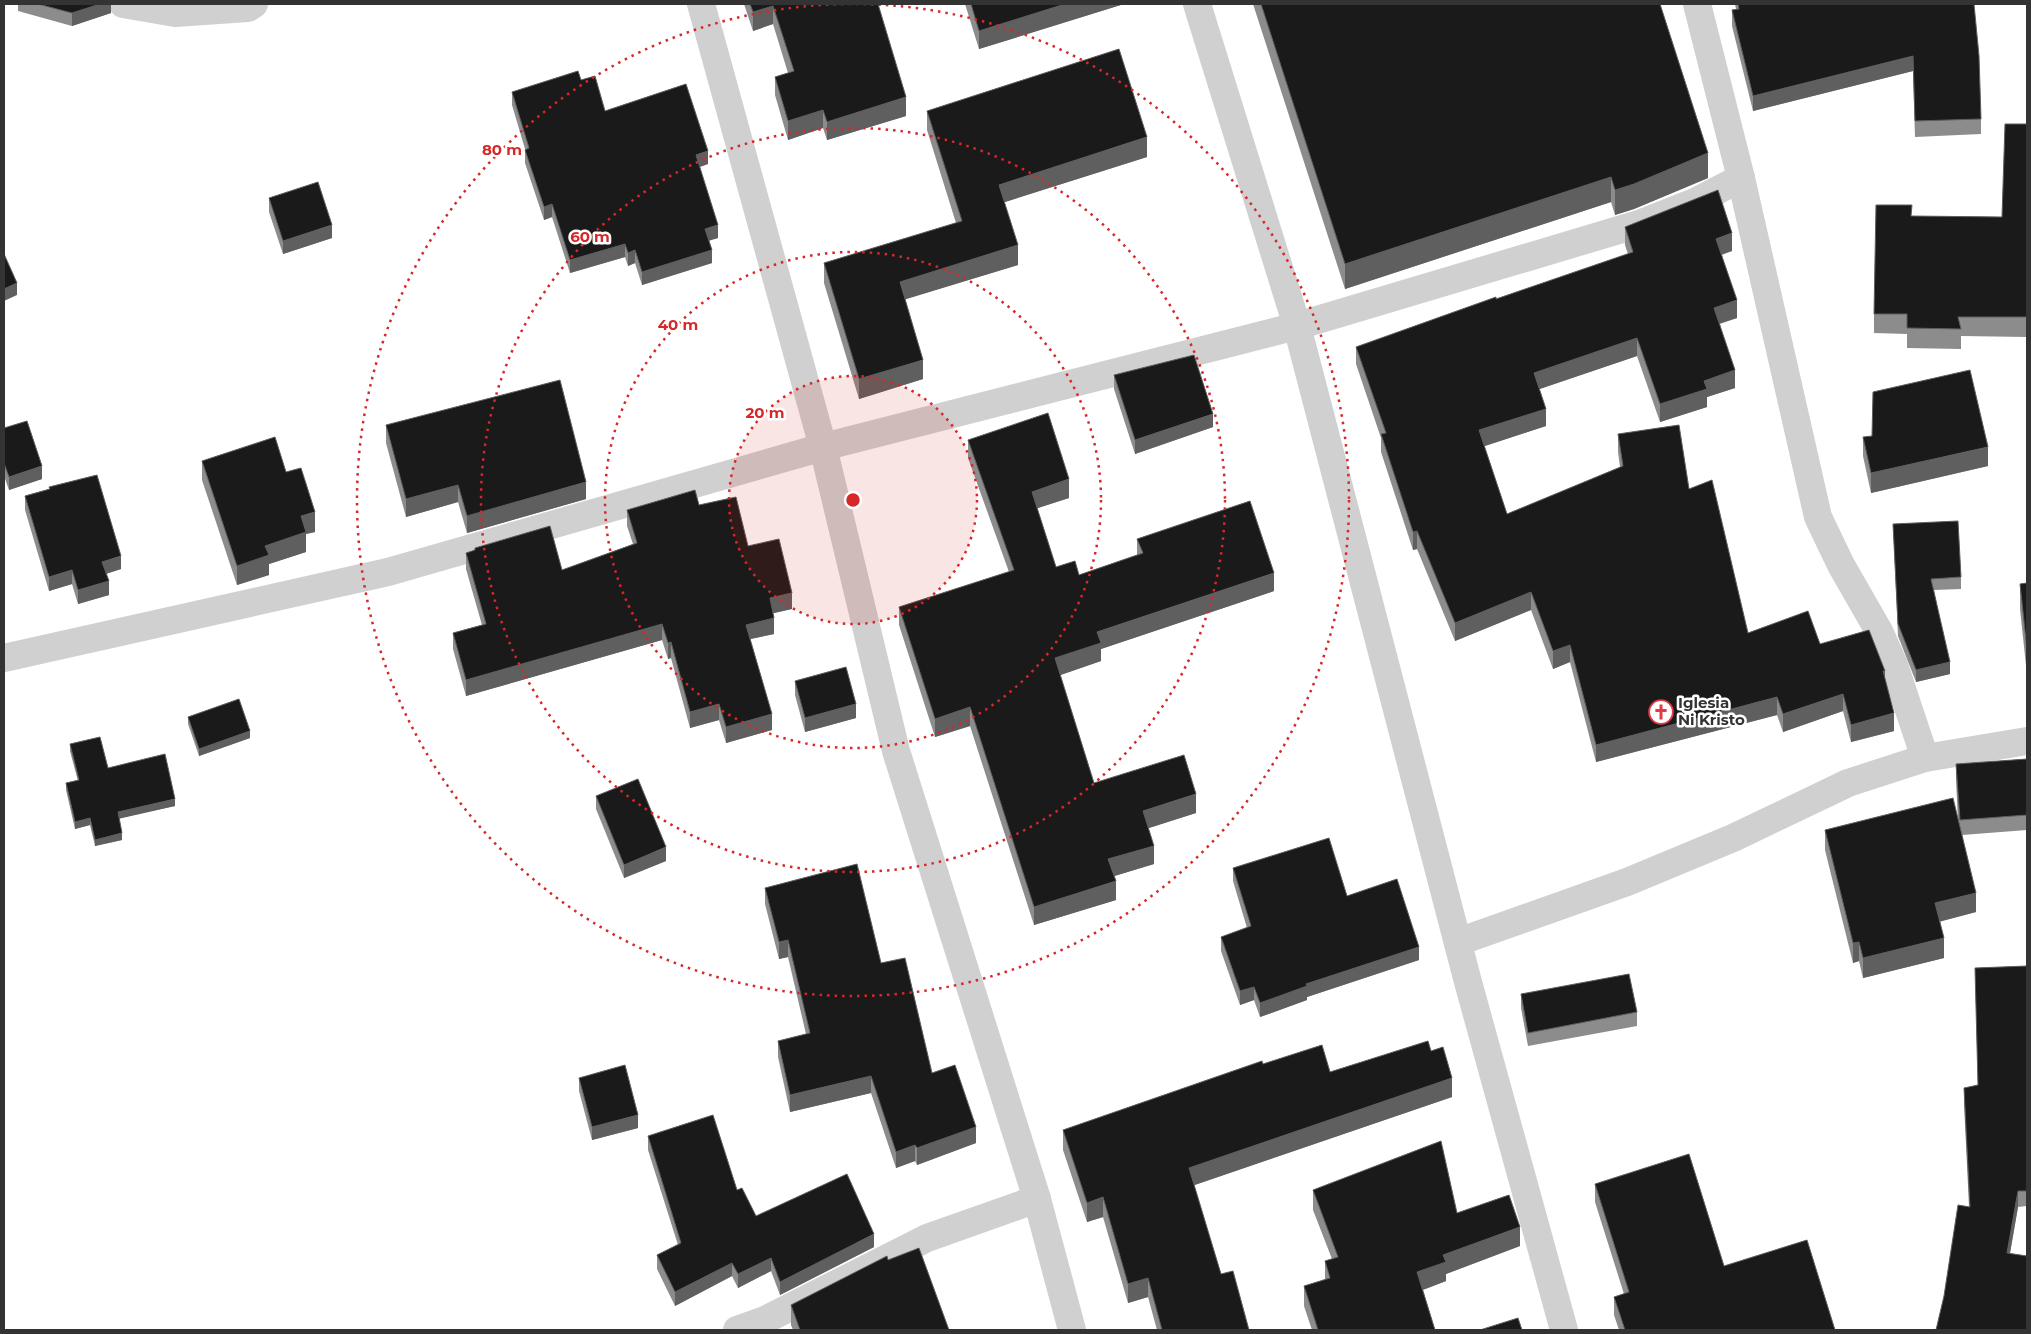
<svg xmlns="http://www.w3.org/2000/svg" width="2031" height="1334" font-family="Montserrat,sans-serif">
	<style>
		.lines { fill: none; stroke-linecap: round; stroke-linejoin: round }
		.minor { stroke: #d0d0d0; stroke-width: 28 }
		.wall { fill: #8c8c8c }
		.shaded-wall { fill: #5f5f5f }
		.building { fill: #1a1a1a; stroke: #5f5f5f }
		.ring { fill: none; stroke: #d62828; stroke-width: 2.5; stroke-dasharray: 2.5 5 }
		.labels { text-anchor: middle; stroke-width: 5; stroke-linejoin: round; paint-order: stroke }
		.poi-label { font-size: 15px; font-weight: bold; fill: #333; stroke: #fff; text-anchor: start }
		.centre { fill: #d62828; stroke: #fff; stroke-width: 2.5 }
		.ring-label { font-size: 15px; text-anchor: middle; font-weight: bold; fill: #d62828; stroke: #fff; stroke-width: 5; stroke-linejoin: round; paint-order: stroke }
	</style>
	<rect width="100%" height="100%" fill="#fff"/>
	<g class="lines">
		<g class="minor">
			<polyline points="123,4 175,13 248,8 254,4"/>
			<polyline points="701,4 823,447 896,751 1037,1199 1072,1330"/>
			<polyline points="1197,4 1297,326 1468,982 1564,1330"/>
			<polyline points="1697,4 1741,178 1818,517 1841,565 1880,633 1894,665 1925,758"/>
			<polyline points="4,658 388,572 823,447 1297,326 1639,224 1697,201 1741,178"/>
			<polyline points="1458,942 1627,882 1733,838 1848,783 1925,758 2027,741"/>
			<polyline points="737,1330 765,1320 927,1238 1037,1199"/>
		</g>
	</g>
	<g class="wall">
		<polygon points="18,4 111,4 111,13 72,26 18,11"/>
		<polygon points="744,4 878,4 906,116 827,140 823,128 788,140 775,95 775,77 788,73 773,24 753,31"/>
		<polygon points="965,4 1124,4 979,49"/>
		<polygon points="1253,4 1660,4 1708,178 1634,209 1615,215 1611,202 1345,289"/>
		<polygon points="1735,4 1974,4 1981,119 1981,134 1915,137 1913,71 1753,111 1732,26 1732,10 1736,9"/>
		<polygon points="581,80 605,111 708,164 700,167 718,238 709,240 712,263 642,285 635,263 628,266 625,257 570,273 552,217 544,220 525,163 525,149 512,105 512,92"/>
		<polygon points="927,111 1147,157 1004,202 1018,265 905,299 923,379 859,399 824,283 824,263 956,223 927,130"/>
		<polygon points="2027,124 2027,338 2027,337 1961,336 1961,349 1907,348 1907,334 1874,333 1874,314 1912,216 2002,217"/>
		<polygon points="269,198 332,238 283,254 269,212"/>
		<polygon points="1625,227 1732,251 1722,255 1737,318 1720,324 1735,388 1707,397 1707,407 1660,422 1637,356 1539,389 1546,426 1484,446 1507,514 1620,467 1618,452 1618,434 1689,489 1748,633 1820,644 1885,681 1894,731 1851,742 1843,711 1783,732 1777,715 1596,762 1570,662 1553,669 1531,610 1455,641 1417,549 1413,550 1381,452 1381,438 1356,364 1356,347 1628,254 1625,245"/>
		<polygon points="1114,375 1213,427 1135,454 1114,389"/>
		<polygon points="386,425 586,499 467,533 458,502 406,517 386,443"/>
		<polygon points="4,428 42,479 9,490 4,476"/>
		<polygon points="1863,437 1988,466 1871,493 1863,456"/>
		<polygon points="968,440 1069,498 1037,508 1056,567 1079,575 1137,555 1137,539 1274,591 1101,649 1101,661 1060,675 1094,783 1196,813 1148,828 1154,864 1114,876 1116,900 1034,925 970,726 935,737 899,625 899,607 1009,572 968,458"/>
		<polygon points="202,461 286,472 315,532 306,534 306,552 269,564 269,575 237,585 202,480"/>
		<polygon points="49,487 121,569 106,574 109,595 78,604 72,584 49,591 25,510 25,496 49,489"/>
		<polygon points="699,505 748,546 792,609 773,613 774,634 750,639 772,730 726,743 719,720 690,728 671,658 668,659 662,640 466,696 453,649 453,633 482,625 466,569 466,553 475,551 475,548 562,570 633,544 627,526 627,510"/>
		<polygon points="1893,524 1961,577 1961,589 1934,590 1950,674 1916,682 1898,636"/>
		<polygon points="2027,583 2027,675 2020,609 2020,584"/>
		<polygon points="795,681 856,718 805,732 795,695"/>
		<polygon points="188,717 250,738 199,756 188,724"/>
		<polygon points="70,744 108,768 175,806 119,818 122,840 95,846 90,825 75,829 66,790 66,783 78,781 70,751"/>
		<polygon points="2027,759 2027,830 1962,835 1976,912 1940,921 1944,958 1863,978 1859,961 1853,963 1825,850 1825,830 1958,820 1956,780 1956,764"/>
		<polygon points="596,796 666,861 624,878 596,809"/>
		<polygon points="1233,868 1347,896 1419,960 1307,997 1307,1000 1260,1017 1254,1000 1240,1005 1221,951 1221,937 1247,928 1233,881"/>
		<polygon points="765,888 881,963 932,1073 976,1143 917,1165 915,1161 896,1168 871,1093 790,1112 778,1057 778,1041 806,1034 788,957 779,959 765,904"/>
		<polygon points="2027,966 2027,1206 2018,1207 2010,1254 2027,1330 1969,1207 1964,1104 1964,1088 1978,1085 1975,968"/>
		<polygon points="1521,994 1637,1012 1637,1026 1528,1046 1521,1008"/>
		<polygon points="1431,1051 1452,1097 1194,1185 1221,1274 1249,1330 1157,1330 1148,1297 1128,1303 1103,1217 1087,1222 1063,1150 1063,1130 1263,1064 1330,1072"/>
		<polygon points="579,1078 638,1128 592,1140 579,1091"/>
		<polygon points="648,1136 737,1190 756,1216 874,1247 780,1295 771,1271 738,1288 732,1276 675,1306 657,1269 657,1255 678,1245 648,1150"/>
		<polygon points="1595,1184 1724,1266 1835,1330 1619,1330 1614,1315 1614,1297 1624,1294 1595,1202"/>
		<polygon points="1313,1190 1457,1213 1520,1246 1446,1274 1446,1281 1423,1290 1435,1330 1312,1330 1304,1306 1304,1286 1325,1280 1325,1261 1332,1259 1313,1210"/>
		<polygon points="888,1260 949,1330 793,1330 791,1325 791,1305"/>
	</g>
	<g class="shaded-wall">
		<polygon points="100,4 111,4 111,13 72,26 72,13"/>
		<polygon points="1065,4 1124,4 979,49 979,31"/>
		<polygon points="773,6 773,24 753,31 753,12"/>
		<polygon points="1913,56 1913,71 1753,111 1753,96"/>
		<polygon points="906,97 906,116 827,140 827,122"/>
		<polygon points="823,110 823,128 788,140 788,121"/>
		<polygon points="1147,137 1147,157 999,204 999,185"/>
		<polygon points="708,151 708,164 696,168 696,155"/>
		<polygon points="1708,153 1708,178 1634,209 1615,215 1615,190"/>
		<polygon points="1611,177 1611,202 1345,289 1345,264"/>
		<polygon points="552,204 552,217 544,220 544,207"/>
		<polygon points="332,225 332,238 283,254 283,241"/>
		<polygon points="718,225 718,238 705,242 705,229"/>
		<polygon points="1732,233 1732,251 1716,256 1716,239"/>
		<polygon points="625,244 625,257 570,273 570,260"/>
		<polygon points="1018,245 1018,265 900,301 900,282"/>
		<polygon points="635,250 635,263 628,266 628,253"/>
		<polygon points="712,250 712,263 642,285 642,272"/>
		<polygon points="17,283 17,295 4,301 4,289"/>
		<polygon points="1737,300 1737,318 1714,325 1714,308"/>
		<polygon points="1637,338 1637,356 1534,391 1534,373"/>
		<polygon points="923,360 923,379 859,399 859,379"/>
		<polygon points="1735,370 1735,388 1707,397 1707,407 1660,422 1660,404 1704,381"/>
		<polygon points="1546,409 1546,426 1479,448 1479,430"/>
		<polygon points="1213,414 1213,427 1135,454 1135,440"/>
		<polygon points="1988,447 1988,466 1871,493 1871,473"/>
		<polygon points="42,466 42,479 9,490 9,477"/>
		<polygon points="1069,479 1069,498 1032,510 1032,492"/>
		<polygon points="586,482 586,499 467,533 467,516"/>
		<polygon points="458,485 458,502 406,517 406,499"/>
		<polygon points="315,512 315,532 306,534 306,552 269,564 269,575 237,585 237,566 265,546 301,516"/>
		<polygon points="1417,531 1417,549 1413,550 1413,532"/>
		<polygon points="121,556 121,569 102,575 102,562"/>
		<polygon points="72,570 72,584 49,591 49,577"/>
		<polygon points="1274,573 1274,591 1101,649 1101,661 1055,677 1055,658 1097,632"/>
		<polygon points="109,581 109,595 78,604 78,590"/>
		<polygon points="1531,592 1531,610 1455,641 1455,623"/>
		<polygon points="792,593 792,609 770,614 770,598"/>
		<polygon points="774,618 774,634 746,640 746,625"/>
		<polygon points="662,624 662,640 466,696 466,680"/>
		<polygon points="671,642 671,658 668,659 668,643"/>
		<polygon points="1570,645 1570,662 1553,669 1553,651"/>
		<polygon points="1950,662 1950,674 1916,682 1916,670"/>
		<polygon points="1883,671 1885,671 1885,688"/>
		<polygon points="1843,694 1843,711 1783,732 1783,714"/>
		<polygon points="1777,697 1777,715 1596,762 1596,745"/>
		<polygon points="719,704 719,720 690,728 690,712"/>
		<polygon points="856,704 856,718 805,732 805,718"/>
		<polygon points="970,707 970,726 935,737 935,719"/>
		<polygon points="1894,713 1894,731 1851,742 1851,725"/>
		<polygon points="772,714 772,730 726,743 726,727"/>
		<polygon points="250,731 250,738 199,756 199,749"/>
		<polygon points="1196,794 1196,813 1143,830 1143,811"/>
		<polygon points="175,799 175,806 118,819 118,812"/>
		<polygon points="90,818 90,825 75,829 75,822"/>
		<polygon points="122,833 122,840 95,846 95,840"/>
		<polygon points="1154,846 1154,864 1108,878 1108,859"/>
		<polygon points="666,847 666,861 624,878 624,865"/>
		<polygon points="1116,881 1116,900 1034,925 1034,907"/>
		<polygon points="1976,893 1976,912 1935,923 1935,903"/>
		<polygon points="1944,938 1944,958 1863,978 1863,958"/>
		<polygon points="788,940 788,957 779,959 779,942"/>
		<polygon points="1859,942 1859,961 1853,963 1853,943"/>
		<polygon points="1419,947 1419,960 1307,997 1307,1000 1260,1017 1260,1003 1306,984"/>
		<polygon points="1254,987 1254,1000 1240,1005 1240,991"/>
		<polygon points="871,1076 871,1093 790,1112 790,1095"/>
		<polygon points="1452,1078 1452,1097 1189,1187 1189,1168"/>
		<polygon points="638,1115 638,1128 592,1140 592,1127"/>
		<polygon points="976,1127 976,1143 917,1165 917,1148"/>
		<polygon points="915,1145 915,1161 896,1168 896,1152"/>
		<polygon points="2018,1191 2018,1207 2007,1269 2007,1253"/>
		<polygon points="1103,1197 1103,1217 1087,1222 1087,1203"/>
		<polygon points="1520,1227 1520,1246 1446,1274 1446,1281 1417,1292 1417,1272 1443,1255"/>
		<polygon points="874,1234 874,1247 780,1295 780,1282"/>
		<polygon points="771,1258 771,1271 738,1288 738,1274"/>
		<polygon points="732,1263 732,1276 675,1306 675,1292"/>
		<polygon points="1148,1278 1148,1297 1128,1303 1128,1284"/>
	</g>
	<g class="building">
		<polygon points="38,4 100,4 72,13"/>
		<polygon points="750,4 878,4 906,97 827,122 823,110 788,121 775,77 794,71 773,6 753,12"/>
		<polygon points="971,4 1065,4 979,31"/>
		<polygon points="1261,4 1660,4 1708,153 1634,184 1615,190 1611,177 1345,264"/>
		<polygon points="1738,4 1974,4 1979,56 1981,119 1915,121 1913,56 1753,96 1732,10 1739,9"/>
		<polygon points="1119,49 1147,137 999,185 1018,245 900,282 923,360 859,379 824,263 962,221 927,111"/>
		<polygon points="578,71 581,80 595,76 605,111 686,84 708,151 696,155 718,225 705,229 712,250 642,272 635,250 628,253 625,244 570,260 552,204 544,207 525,150 529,148 512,92"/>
		<polygon points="2005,124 2027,124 2027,319 2027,317 1958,317 1961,329 1907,328 1907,314 1874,314 1876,205 1912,205 1911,216 2002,217"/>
		<polygon points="318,182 332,225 283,241 269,198"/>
		<polygon points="1718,190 1732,233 1716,239 1737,300 1714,308 1735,370 1704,381 1707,389 1660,404 1637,338 1534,373 1546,409 1479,430 1507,514 1623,466 1618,434 1679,425 1689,489 1712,480 1748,633 1808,611 1820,644 1869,630 1885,671 1883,671 1894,713 1851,725 1843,694 1783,714 1777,697 1596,745 1570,645 1553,651 1531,592 1455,623 1417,531 1413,532 1381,434 1386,433 1356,347 1496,297 1496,299 1633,252 1625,227"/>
		<polygon points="4,254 17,283 4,289"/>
		<polygon points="1194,355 1213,414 1135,440 1114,375"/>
		<polygon points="1970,370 1988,447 1871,473 1863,437 1872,436 1873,392"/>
		<polygon points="560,380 586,482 467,516 458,485 406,499 386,425"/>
		<polygon points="1048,413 1069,479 1032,492 1056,567 1075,561 1079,575 1143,553 1137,539 1250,501 1274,573 1097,632 1101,643 1055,658 1094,783 1184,755 1196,794 1143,811 1154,846 1108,859 1116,881 1034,907 970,707 935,719 899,607 1014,570 968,440"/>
		<polygon points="27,421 42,466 9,477 4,463 4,428"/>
		<polygon points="275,437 286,472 301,468 315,512 301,516 306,532 265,546 269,555 237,566 202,461"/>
		<polygon points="97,475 121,556 102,562 109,581 78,590 72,570 49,577 25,496 50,489 49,487"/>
		<polygon points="695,490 699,505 736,497 748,546 779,539 792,593 770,598 774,618 746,625 772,714 726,727 719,704 690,712 671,642 668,643 662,624 466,680 453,633 486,624 466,553 475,550 475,548 550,526 562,570 637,543 627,510"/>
		<polygon points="1958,521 1961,577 1931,579 1950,662 1916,670 1898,624 1893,524"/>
		<polygon points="2027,583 2027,650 2020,584"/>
		<polygon points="846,667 856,704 805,718 795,681"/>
		<polygon points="239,699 250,731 199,749 188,717"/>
		<polygon points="100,737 108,768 165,754 175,799 118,812 122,833 95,840 90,818 75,822 66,783 79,780 70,744"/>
		<polygon points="2027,759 2027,815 1960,820 1956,764"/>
		<polygon points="638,779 666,847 624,865 596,796"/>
		<polygon points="1953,798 1976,893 1935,903 1944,938 1863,958 1859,942 1853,943 1825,830"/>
		<polygon points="1329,838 1347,896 1397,879 1419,947 1306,984 1307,986 1260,1003 1254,987 1240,991 1221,937 1251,926 1233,868"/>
		<polygon points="857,864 881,963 905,958 932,1073 955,1065 976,1127 917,1148 915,1145 896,1152 871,1076 790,1095 778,1041 810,1033 788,940 779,942 765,888"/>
		<polygon points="2027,966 2027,1191 2018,1191 2007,1253 2027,1256 2027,1330 1936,1330 1944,1296 1958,1205 1970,1207 1964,1088 1978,1085 1975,968"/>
		<polygon points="1629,974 1637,1012 1528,1033 1521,994"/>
		<polygon points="1428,1041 1431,1051 1443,1047 1452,1078 1189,1168 1221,1274 1233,1271 1249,1330 1162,1330 1148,1278 1128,1284 1103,1197 1087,1203 1063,1130 1262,1061 1263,1064 1322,1045 1330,1072"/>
		<polygon points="625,1065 638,1115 592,1127 579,1078"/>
		<polygon points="713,1115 737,1190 742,1188 756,1216 847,1174 874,1234 780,1282 771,1258 738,1274 732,1263 675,1292 657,1255 681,1243 648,1136"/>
		<polygon points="1441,1141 1457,1213 1509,1195 1520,1227 1443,1255 1446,1262 1417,1272 1435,1330 1318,1330 1304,1286 1330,1278 1325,1261 1338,1257 1313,1190"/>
		<polygon points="1689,1154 1724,1266 1807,1240 1835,1330 1625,1330 1614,1297 1629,1292 1595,1184"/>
		<polygon points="919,1248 949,1330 800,1330 791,1305 887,1256 888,1260"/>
		<polygon points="1518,1318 1522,1330 1480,1330"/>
	</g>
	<circle cx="853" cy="500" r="124" fill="#d62828" fill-opacity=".12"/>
	<g class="ring">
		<circle cx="853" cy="500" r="124"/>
		<circle cx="853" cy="500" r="248"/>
		<circle cx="853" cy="500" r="372"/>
		<circle cx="853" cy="500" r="496"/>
	</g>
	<defs>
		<g id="church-ring" transform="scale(1.25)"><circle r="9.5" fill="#fff" stroke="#e63946" stroke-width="1.5"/><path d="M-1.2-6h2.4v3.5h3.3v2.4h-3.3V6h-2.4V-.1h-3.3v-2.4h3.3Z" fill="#e63946"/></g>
	</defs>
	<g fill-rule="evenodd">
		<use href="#church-ring" x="1661" y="712"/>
	</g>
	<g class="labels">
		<g class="poi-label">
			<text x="1678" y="708">Iglesia<tspan x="1678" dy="17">Ni Kristo</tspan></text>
		</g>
	</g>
	<circle cx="853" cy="500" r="8" class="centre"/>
	<g class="ring-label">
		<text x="502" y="155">80 m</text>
		<text x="590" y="242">60 m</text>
		<text x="678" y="330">40 m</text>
		<text x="765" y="418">20 m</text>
	</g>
	<rect width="2031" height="1334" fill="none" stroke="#333333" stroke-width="10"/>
</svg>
